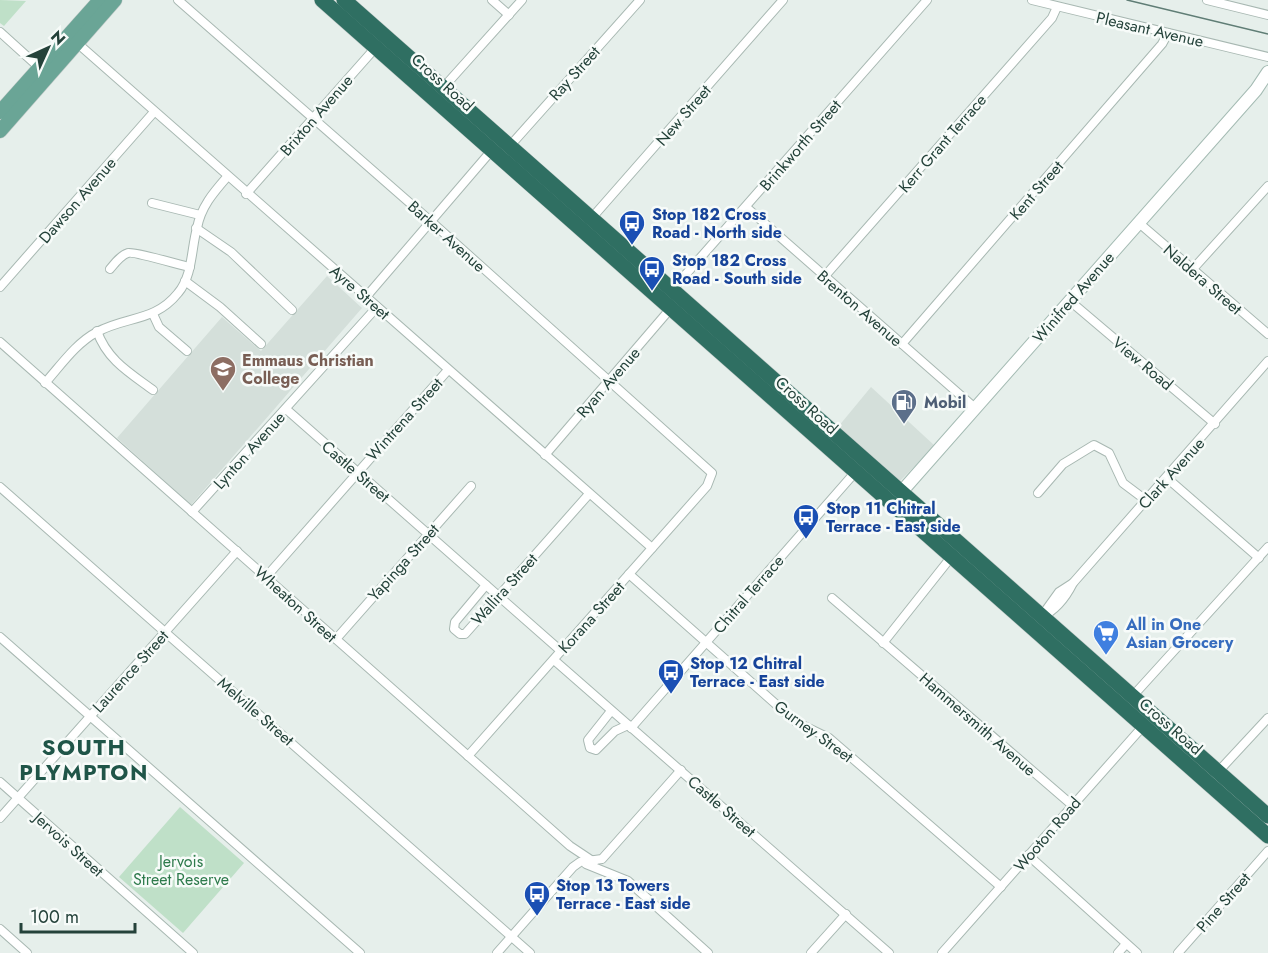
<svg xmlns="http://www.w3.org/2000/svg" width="1268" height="953" font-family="Jost,sans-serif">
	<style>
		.built { fill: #d4dfda }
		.green { fill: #bfe0c8 }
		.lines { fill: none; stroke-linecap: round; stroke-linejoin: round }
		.street-casing { stroke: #a8b8b2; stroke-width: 10 }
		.secondary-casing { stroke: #a4bbb3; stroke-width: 14 }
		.primary-casing { stroke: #c2cac8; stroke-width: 15 }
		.highway-casing { stroke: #c2cac8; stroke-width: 16 }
		.street { stroke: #fff; stroke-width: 8 }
		.secondary { stroke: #fff; stroke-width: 12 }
		.primary { stroke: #6aa596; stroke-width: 14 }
		.highway { stroke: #2f6f62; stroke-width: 15 }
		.tram { stroke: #5f7d75; stroke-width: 1.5 }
		.labels { text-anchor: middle; stroke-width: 5; stroke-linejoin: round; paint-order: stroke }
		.street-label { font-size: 16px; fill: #24423a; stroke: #f7fbf9 }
		.transit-label { font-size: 16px; font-weight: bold; fill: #164399; stroke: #f7fbf9; text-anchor: start }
		.education-label { font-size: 16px; font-weight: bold; fill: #785e54; stroke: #f7fbf9; text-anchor: start }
		.service-label { font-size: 16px; font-weight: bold; fill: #4e5e75; stroke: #f7fbf9; text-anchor: start }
		.shop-label { font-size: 16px; font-weight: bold; fill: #366cbe; stroke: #f7fbf9; text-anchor: start }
		.park-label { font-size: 16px; fill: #2d7a4b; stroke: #f7fbf9 }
		.district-label { font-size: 22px; font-weight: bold; letter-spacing: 1.5px; fill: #1f5548; stroke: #f7fbf9 }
	</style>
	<rect width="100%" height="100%" fill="#e6efeb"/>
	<g class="built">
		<polygon points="327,276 362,308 191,505 117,438 222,317 261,351"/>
		<polygon points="871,387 935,446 900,481 895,479 838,427"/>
	</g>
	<g class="green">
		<polygon points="0,0 26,1 4,26 0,23"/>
		<polygon points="180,807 244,863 183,933 119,877"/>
	</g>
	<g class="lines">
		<g class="street-casing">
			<g id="street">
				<polyline points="178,0 435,225 712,473 707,486 468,756"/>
				<polyline points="492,0 509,15"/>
				<polyline points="1032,0 1268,57"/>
				<polyline points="1207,0 1268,15"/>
				<polyline points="0,32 42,70"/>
				<polyline points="76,42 652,548"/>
				<polyline points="442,89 522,0"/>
				<polyline points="509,147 640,0"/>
				<polyline points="246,194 377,46"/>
				<polyline points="152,203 200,215"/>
				<polyline points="746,207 975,408"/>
				<polyline points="590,220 783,0"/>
				<polyline points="1139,223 1268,334"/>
				<polyline points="196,228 231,252 292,310"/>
				<path d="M110,269C115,263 121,255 128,253C133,251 180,265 190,267"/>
				<polyline points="1192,270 1268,186"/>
				<polyline points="824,277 1052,18 1057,7"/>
				<polyline points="185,281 220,307 261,344"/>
				<polyline points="0,287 154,112"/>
				<polyline points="672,290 927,0"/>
				<polyline points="366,297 492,150"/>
				<polyline points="1070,301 1215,424"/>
				<polyline points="153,314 159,327 187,351"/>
				<path d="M97,331C107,360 130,373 153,390"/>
				<polyline points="0,342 570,846 594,862"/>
				<polyline points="902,344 1162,44 1168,33"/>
				<path d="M45,383C61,365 76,343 97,332C126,316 155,322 178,293C193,275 191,249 197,228C201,207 213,193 227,177"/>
				<polyline points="286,409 561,651"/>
				<polyline points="545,455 671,308"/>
				<polyline points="1167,478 1259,558"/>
				<polyline points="0,487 530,953"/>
				<polyline points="1038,493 1063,464 1094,445 1109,453 1123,483 1147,501"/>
				<polyline points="192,512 377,307"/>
				<polyline points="629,574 796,722 829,738 1001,887"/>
				<polyline points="266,577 448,370"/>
				<polyline points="486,585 455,622 454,629 460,634 465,634 589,494"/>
				<polyline points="832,598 1072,805"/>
				<path d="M1041,617C1057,610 1066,597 1073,583L1268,361"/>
				<polyline points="1041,617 1059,592 1073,583"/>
				<polyline points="0,637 360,953"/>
				<polyline points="336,639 471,486"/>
				<polyline points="883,643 952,556"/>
				<polyline points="554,660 889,953"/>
				<polyline points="1131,698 1268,547"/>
				<polyline points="611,711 588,740 590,748 596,750 615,731 628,725"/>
				<polyline points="631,728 858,469"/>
				<polyline points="1215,775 1268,718"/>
				<polyline points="0,782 193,953"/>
				<polyline points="0,818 237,551"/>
				<polyline points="1028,855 1137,953"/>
				<polyline points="586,864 628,881 708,953"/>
				<polyline points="0,929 27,953"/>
				<polyline points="497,953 573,867 580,862 602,859 681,770"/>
				<polyline points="811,953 846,914"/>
				<polyline points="942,953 1145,724"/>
				<polyline points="1118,953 1126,944"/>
				<polyline points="1178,953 1268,851"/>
			</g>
		</g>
		<g class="secondary-casing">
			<polyline id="secondary" points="896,498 1256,90 1268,72"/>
		</g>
		<g class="primary-casing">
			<g id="primary">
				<polyline points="0,112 100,0"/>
				<polyline points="0,131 115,0"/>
			</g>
		</g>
		<g class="highway-casing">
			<g id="highway">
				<polyline points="322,0 1268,836"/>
				<polyline points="344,0 1268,816"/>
			</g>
		</g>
		<use href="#street" class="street"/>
		<use href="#secondary" class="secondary"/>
		<use href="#primary" class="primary"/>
		<use href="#highway" class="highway"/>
		<polyline class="tram" points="1127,0 1268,34"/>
	</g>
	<defs>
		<g id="bus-pin" transform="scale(1.35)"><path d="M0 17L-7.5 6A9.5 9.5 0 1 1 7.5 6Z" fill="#1a4fb4" stroke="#f7fbf9"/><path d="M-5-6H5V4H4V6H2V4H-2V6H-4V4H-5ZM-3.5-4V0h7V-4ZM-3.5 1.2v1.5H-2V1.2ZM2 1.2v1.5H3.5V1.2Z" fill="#fff"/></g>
		<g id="school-pin" transform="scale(1.35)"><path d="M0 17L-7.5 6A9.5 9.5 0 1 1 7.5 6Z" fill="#8d6e63" stroke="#f7fbf9"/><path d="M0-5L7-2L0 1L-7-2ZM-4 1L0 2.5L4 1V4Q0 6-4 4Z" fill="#fff"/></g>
		<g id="fuel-pin" transform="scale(1.35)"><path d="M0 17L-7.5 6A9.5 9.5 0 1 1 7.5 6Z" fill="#5c6f8a" stroke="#f7fbf9"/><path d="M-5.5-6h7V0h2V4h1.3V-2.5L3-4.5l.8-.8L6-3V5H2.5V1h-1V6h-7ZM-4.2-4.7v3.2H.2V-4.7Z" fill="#fff"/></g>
		<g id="supermarket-pin" transform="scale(1.35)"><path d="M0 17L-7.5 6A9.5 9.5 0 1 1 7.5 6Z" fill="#3f7fe0" stroke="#f7fbf9"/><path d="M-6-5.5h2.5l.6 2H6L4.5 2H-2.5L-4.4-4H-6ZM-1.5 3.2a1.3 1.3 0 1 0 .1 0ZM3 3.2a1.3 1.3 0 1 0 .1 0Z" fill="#fff"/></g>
	</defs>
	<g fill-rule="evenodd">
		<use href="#bus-pin" x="632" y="223"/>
		<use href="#bus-pin" x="652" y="269"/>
		<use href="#school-pin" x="223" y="369"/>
		<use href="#fuel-pin" x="904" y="402"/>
		<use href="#bus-pin" x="806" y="517"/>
		<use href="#supermarket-pin" x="1106" y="633"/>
		<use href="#bus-pin" x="671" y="672"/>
		<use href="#bus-pin" x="537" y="894"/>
	</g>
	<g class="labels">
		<g class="street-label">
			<text transform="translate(1150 29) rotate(13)" y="6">Pleasant Avenue</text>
			<text transform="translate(574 73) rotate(-48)" y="6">Ray Street</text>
			<text transform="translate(443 82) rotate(42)" y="6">Cross Road</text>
			<text transform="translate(316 115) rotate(-49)" y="6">Brixton Avenue</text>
			<text transform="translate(683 115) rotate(-49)" y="6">New Street</text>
			<text transform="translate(942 143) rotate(-49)" y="6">Kerr Grant Terrace</text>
			<text transform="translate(800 145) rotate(-49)" y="6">Brinkworth Street</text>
			<text transform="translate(1036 190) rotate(-49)" y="6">Kent Street</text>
			<text transform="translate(77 200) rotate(-49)" y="6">Dawson Avenue</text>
			<text transform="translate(447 236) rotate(42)" y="6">Barker Avenue</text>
			<text transform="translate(1203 279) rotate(41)" y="6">Naldera Street</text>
			<text transform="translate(360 292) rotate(41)" y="6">Ayre Street</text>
			<text transform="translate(1073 297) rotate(-49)" y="6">Winifred Avenue</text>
			<text transform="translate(860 308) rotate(41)" y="6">Brenton Avenue</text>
			<text transform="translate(1143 363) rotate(40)" y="6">View Road</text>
			<text transform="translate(608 382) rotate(-49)" y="6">Ryan Avenue</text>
			<text transform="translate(807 405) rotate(42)" y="6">Cross Road</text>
			<text transform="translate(404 419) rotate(-48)" y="6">Wintrena Street</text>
			<text transform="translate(249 450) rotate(-48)" y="6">Lynton Avenue</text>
			<text transform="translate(356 471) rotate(41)" y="6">Castle Street</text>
			<text transform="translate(1171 473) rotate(-48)" y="6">Clark Avenue</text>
			<text transform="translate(403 562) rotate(-48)" y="6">Yapinga Street</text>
			<text transform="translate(504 589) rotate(-48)" y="6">Wallira Street</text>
			<text transform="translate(748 594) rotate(-49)" y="6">Chitral Terrace</text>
			<text transform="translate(296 604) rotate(42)" y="6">Wheaton Street</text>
			<text transform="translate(591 617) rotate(-48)" y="6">Korana Street</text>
			<text transform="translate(130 671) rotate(-48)" y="6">Laurence Street</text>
			<text transform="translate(256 711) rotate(41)" y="6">Melville Street</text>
			<text transform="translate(978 724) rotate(41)" y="6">Hammersmith Avenue</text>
			<text transform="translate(1171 726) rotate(41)" y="6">Cross Road</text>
			<text transform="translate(814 731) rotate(36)" y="6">Gurney Street</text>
			<text transform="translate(722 806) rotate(41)" y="6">Castle Street</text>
			<text transform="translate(1047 834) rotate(-49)" y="6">Wooton Road</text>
			<text transform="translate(69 844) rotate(42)" y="6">Jervois Street</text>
			<text transform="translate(1223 902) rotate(-49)" y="6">Pine Street</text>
		</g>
		<g class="transit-label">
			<text x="652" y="220">Stop 182 Cross<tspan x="652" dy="18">Road - North side</tspan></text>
			<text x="672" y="266">Stop 182 Cross<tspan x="672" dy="18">Road - South side</tspan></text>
			<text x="826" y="514">Stop 11 Chitral<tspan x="826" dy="18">Terrace - East side</tspan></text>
			<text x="690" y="669">Stop 12 Chitral<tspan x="690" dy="18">Terrace - East side</tspan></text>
			<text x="556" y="891">Stop 13 Towers<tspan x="556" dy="18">Terrace - East side</tspan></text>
		</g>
		<g class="education-label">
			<text x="242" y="366">Emmaus Christian<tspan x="242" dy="18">College</tspan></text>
		</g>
		<g class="service-label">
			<text x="924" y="408">Mobil</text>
		</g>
		<g class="shop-label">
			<text x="1126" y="630">All in One<tspan x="1126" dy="18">Asian Grocery</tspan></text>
		</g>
		<g class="park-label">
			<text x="181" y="867">Jervois<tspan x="181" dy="18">Street Reserve</tspan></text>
		</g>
		<g class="district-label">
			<text x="84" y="755">SOUTH<tspan x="84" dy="25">PLYMPTON</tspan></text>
		</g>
	</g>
	<g transform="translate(48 48) rotate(45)" stroke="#f7fbf9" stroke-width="4.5" paint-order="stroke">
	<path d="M0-4.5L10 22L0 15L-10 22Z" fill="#24423a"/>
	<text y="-9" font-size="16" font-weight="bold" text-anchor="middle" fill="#24423a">N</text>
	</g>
	<path d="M21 923v9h114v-9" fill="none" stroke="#24423a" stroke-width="3"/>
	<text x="30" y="923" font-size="18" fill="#24423a" stroke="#f7fbf9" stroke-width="4.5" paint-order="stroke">100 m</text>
</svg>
